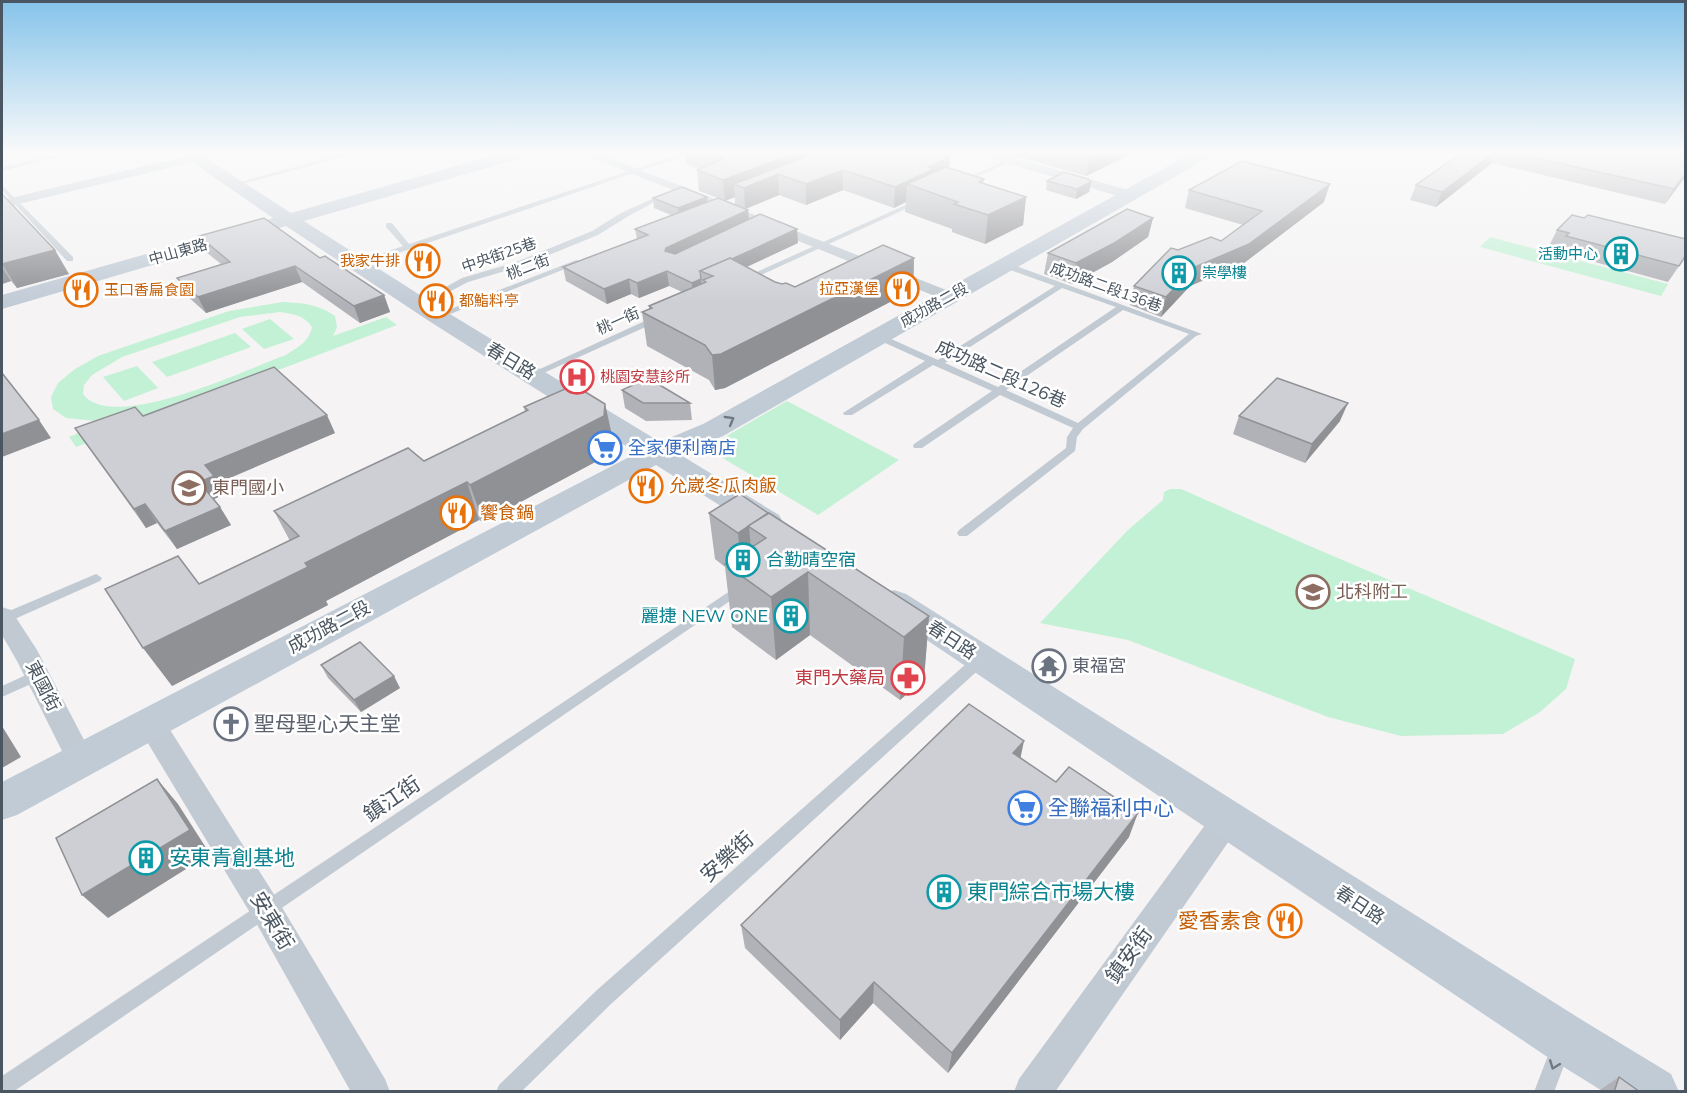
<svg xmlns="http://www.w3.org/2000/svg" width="1687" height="1093" font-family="Mulish,'Noto Sans TC',sans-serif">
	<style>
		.green { fill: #c3f1d5; fill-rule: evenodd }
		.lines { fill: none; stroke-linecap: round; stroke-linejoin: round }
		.lane { fill: #c1cad2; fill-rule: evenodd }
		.street { fill: #c1cad2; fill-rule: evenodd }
		.secondary { fill: #c1cbd6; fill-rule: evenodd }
		.wall { fill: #b0b2b7; fill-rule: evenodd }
		.shaded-wall { fill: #909195 }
		.building { fill: #cdcfd5; stroke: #909195; stroke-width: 1.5 }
		.oneway { stroke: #6e7984 }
		.oneway2 { stroke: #6e7983 }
		.labels { text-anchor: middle; stroke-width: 5; stroke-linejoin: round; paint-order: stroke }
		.far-street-label { font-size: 15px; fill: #4a5661; stroke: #fff }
		.far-culture-label { font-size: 15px; fill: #0d838f; stroke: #fff; text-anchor: end }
		.far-food-label { font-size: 15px; fill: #c56008; stroke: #fff; text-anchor: end }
		.far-health-label { font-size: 15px; fill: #be3a42; stroke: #fff; text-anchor: start }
		.street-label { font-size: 18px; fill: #4a5661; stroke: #fff }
		.shop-label { font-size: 18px; fill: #366cbe; stroke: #fff; text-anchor: start }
		.food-label { font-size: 18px; fill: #c56008; stroke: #fff; text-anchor: start }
		.education-label { font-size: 18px; fill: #785e54; stroke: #fff; text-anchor: start }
		.culture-label { font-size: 18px; fill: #0d838f; stroke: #fff; text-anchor: start }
		.worship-label { font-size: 18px; fill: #5b616d; stroke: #fff; text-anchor: start }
		.health-label { font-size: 18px; fill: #be3a42; stroke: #fff; text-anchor: end }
		.near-worship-label { font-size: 21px; fill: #5b616d; stroke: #fff; text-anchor: start }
		.near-street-label { font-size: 21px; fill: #4a5661; stroke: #fff }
		.near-shop-label { font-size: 21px; fill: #366cbe; stroke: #fff; text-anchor: start }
		.near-culture-label { font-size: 21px; fill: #0d838f; stroke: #fff; text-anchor: start }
		.near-food-label { font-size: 21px; fill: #c56008; stroke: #fff; text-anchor: end }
	</style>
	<rect width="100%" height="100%" fill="#f5f3f3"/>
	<g class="green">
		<polygon points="1490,237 1668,284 1661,296 1480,247"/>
		<path d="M283,302C303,303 318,304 335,316L337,327L333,336L386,317L397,325L76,447L69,437L106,422L66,418L53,409L51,397L58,383L75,369L98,356L229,311ZM280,312C293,314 304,315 312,327C309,342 298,347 286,355C247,369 112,434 83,394L84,385L92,375L122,357L240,317Z"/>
		<polygon points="270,319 294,339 264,349 242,329"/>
		<polygon points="235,333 251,347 167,377 152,362"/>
		<polygon points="137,366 158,388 124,401 103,377"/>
		<polygon points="787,401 899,460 818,515 706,448"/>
		<polygon points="1170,489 1181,489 1312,547 1575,659 1566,689 1540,712 1503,734 1401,736 1328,717 1128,640 1040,623 1128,530 1163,500 1164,492"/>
	</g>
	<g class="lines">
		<g class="lane">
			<polygon points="73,151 84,151 2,171 2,167"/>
			<polygon points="355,151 365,151 238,185 233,184"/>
			<polygon points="689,151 698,151 360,266 353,264 403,246 386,227 386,223 392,223 409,244"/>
			<polygon points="1010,158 1013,160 1012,161 961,184 956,183"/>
			<polygon points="2,185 73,257 73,261 67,261 2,190"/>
			<polygon points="668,194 670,195 670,197 658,200 627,217 598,235 522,266 468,282 422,306 415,304 462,278 516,262 592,231 621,213 654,198"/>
			<polygon points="921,198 925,200 923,201 748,281 741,279"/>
			<polygon points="576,260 583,262 440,318 433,316"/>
			<path d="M1002,263H1008L1202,334L1196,336L1083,429L1077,437L1075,451L967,536H959L957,533L959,530L1066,448L1067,437L1073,428L1000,395L922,448H914L913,446L914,444L992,391L933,365L852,415H844L843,413L925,361L874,338V334H880L938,360L1055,286L1002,267ZM1062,288L1116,307L998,387L945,363ZM1123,310L1189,334L1078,423L1006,390Z"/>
			<polygon points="658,315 661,316 661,320 537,376 531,376 529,374"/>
			<polygon points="96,574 102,578 100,581 8,622 2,623 2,614"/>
			<polygon points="742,583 746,584 748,587 746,590 13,1092 2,1092 2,1076"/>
			<polygon points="980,655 985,656 987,660 985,664 611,1004 521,1092 496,1092 499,1085 597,990 975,656"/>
			<polygon points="37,670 42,671 44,675 42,679 2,697 2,686"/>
			<polygon points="1561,1037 1568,1040 1571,1047 1554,1092 1534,1092 1554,1040"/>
		</g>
		<g class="street">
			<polygon points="208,151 228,151 226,154 2,208 2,200"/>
			<polygon points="576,151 592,151 954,293 956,296 954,299 942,299"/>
			<polygon points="973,151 991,151 1135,192 1137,195 1135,198 1125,198 975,154"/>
			<polygon points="2,607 11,610 37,650 94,759 90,767 80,771 70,767 17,661 2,635"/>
			<polygon points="150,711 160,714 277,899 385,1079 390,1092 351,1092 255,921 140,730 136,722 140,714"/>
			<polygon points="1227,806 1238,810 1242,819 1238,828 1055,1092 1014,1092 1019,1079 1216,810"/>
		</g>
		<g class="secondary">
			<polygon points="176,151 195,151 291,213 508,151 534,151 532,155 304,221 445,311 660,442 703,424 1195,151 1215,151 1213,155 723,436 679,454 779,515 783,522 779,529 768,532 757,529 656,465 17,815 2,820 2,782 637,453 429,321 286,226 2,309 2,295 273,218"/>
			<polygon points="894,590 906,594 1582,1020 1671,1074 1679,1092 1604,1092 1546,1056 882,610 877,602 882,594"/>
		</g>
	</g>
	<g class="wall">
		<path d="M685,151H940L935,153L950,157L949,168L984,179L983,183L1026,197L1023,225L985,244L952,232V229L905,212L906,202L894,208L843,190L806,205L779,195L746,209L748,210L749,219L798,243L747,267L775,282L795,287L914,258L913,290L725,388L715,390L709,380L647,346L642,312L649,309V306L682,292L669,286L639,298L631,294L607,304L566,281L563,267L637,239L635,229L671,215L654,208L653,198L708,202L718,198L699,191L697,170L699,169L686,164ZM735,197V205L725,201Z"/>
		<polygon points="997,151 1138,151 1086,176"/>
		<polygon points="1464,151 1666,151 1686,155 1686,176 1665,204 1492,163 1436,207 1410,200 1416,185"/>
		<polygon points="1047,181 1091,182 1089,192 1076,199 1046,190"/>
		<polygon points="1189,190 1324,202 1244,263 1190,286 1161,317 1130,305 1134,286 1178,250 1221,241 1243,225 1185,208"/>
		<polygon points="2,194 69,274 17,288 11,281 2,284"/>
		<polygon points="1153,218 1148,237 1112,262 1072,284 1044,274 1048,253"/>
		<polygon points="1584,218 1686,239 1686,256 1668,282 1558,252 1559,248 1549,246 1557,230"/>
		<polygon points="199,236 320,258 384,295 390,312 360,323 302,282 206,313 185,294 177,278 221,264 206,252"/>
		<polygon points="622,390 690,403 692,420 646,421 625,408"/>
		<polygon points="605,404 613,440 612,453 483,522 479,520 326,601 328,605 172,686 290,541 274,511 424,461 525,412 524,407"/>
		<polygon points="143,416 335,433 218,483 225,494 214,499 220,507 231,525 177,549 157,523 146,528 75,428"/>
		<polygon points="1239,416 1340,421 1305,463 1233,434"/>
		<polygon points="709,513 768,513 929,616 924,679 900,700 810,635 776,660 732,627 725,567 715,559"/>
		<polygon points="321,665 400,688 361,712 328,678"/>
		<polygon points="1021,758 1129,837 948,1073 873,1003 840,1040 745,948 741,925"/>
		<polygon points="1619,1077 1640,1092 1597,1092"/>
	</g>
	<g class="shaded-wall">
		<polygon points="801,151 853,151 778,174 779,195 745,209 744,188 734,184 735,197 725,201 723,180"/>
		<polygon points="907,151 940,151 907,165"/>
		<polygon points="1101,151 1138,151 1086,176 1090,156"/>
		<polygon points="1496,151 1497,151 1492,163 1436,207 1442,192"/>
		<polygon points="950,157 948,178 907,184 906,202 894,208 895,187 928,167"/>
		<polygon points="843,170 843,190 806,205 806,184"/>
		<polygon points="1686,173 1686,176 1665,204 1674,189"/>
		<polygon points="1091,182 1089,192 1076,199 1077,189"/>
		<polygon points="1330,184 1324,202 1244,263 1190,286 1161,317 1166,297 1195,267"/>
		<polygon points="707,197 708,207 679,218 678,208"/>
		<polygon points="1026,197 1023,225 985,244 988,215"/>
		<polygon points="748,210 749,223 667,265 665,251 666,248"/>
		<polygon points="1153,218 1148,237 1112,262 1072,284 1076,263"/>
		<polygon points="797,229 798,243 722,278 715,266"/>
		<polygon points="55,250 69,274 17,288 2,264"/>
		<polygon points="914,258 913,290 725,388 715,390 712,355"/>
		<polygon points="295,266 302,282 206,313 198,297"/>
		<polygon points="2,267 11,281 2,284"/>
		<polygon points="667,271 669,286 639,298 637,283"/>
		<polygon points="629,279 631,294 607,304 604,289"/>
		<polygon points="701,279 703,294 693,298 692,283"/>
		<polygon points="384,295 390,312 360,323 354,306"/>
		<polygon points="1348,403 1340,421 1305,463 1312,444"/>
		<polygon points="605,404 613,440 612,453 483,522 470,485"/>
		<polygon points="327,415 335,433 218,483 225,494 210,501 199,482 205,465"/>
		<polygon points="39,420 51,438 2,457 2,434"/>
		<polygon points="467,482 479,520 326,601 328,605 172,686 143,648 305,563"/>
		<polygon points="145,504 157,523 146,528 134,509"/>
		<polygon points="220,507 231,525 177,549 165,531"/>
		<polygon points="749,526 753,573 742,577 738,533"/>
		<polygon points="808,572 810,635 776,660 771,597"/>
		<polygon points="929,616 924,679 900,700 904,637"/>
		<polygon points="394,676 400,688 361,712 354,700"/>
		<polygon points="2,726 21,757 2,768"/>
		<polygon points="1024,741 1019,765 1013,753"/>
		<polygon points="157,779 178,804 210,854 108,918 82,895"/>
		<polygon points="1138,813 1129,837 948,1073 952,1053"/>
		<polygon points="874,982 873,1003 840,1040 840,1020"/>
	</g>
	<g class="building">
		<polygon points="700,151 801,151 723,180 697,170 722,159"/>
		<polygon points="822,151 927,151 950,157 928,167 934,169 895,187 843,170 806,184 778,174 744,188 734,184"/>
		<polygon points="1071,151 1101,151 1090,156"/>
		<polygon points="1464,151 1496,151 1442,192 1416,185"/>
		<polygon points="1505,151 1666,151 1686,155 1686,173 1674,189"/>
		<polygon points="1242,161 1330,184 1249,244 1195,267 1166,297 1134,286 1171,248 1178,250 1211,237 1221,241 1262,211 1189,190"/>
		<polygon points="946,167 984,179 979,182 1026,197 988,215 954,204 958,202 907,184"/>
		<polygon points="1064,172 1088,179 1091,182 1077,189 1047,181"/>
		<polygon points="682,187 707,197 678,208 653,198"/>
		<polygon points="2,194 55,250 2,264"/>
		<polygon points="718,198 748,210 666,248 665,251 675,254 760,214 797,229 732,259 730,258 700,271 701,279 692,283 667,271 637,283 629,279 604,289 563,267 648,235 635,229"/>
		<polygon points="1127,209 1153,218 1116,242 1076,263 1048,253"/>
		<polygon points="1572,215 1584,218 1588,215 1686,239 1686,255 1679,266 1566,236 1569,233 1557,230"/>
		<polygon points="264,218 320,258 325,256 384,295 354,306 295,266 198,297 177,278 230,262 199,236"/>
		<polygon points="883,245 914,258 721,354 712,355 705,345 642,312 652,308 649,306 706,282 703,280 713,276 700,271 730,258 775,282 782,284 786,283 795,287"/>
		<polygon points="274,367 327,415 205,465 214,476 199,482 220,507 165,531 145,504 134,509 75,428 135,407 143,416"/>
		<polygon points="2,373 39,420 2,434"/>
		<polygon points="648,378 690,403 643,403 622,390"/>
		<polygon points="1277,378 1348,403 1312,444 1239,416"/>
		<polygon points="574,385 605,404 604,416 470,485 467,482 305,563 308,567 143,648 105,589 178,556 199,584 299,536 274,511 408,448 424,461 528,410 524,407"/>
		<polygon points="740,494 768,513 738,533 709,513"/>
		<polygon points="769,513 929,616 904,637 808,572 771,597 725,564 766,538 748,526"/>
		<polygon points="360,642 394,676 354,700 321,665"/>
		<polygon points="969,704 1024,741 1013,753 1056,782 1069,767 1138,813 952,1053 874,982 840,1020 741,925"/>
		<polygon points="157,779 190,830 82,895 56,838"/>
		<polygon points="1619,1077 1640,1092 1614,1092"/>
	</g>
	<defs><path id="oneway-chevron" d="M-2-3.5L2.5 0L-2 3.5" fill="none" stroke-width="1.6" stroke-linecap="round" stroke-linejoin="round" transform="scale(1.5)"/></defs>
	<use class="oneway" href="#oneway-chevron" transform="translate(730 420) rotate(-30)"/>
	<use class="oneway2" href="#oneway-chevron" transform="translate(1554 1065) rotate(111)"/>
	<linearGradient id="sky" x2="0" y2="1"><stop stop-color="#85c3ea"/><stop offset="0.5" stop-color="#fafafa"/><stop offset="1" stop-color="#fafafa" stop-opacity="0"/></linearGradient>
	<rect width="1687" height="304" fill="url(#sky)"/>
	<defs>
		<g id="building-ring" transform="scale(1.725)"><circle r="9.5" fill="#fff" stroke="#0f9aa8" stroke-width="1.5"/><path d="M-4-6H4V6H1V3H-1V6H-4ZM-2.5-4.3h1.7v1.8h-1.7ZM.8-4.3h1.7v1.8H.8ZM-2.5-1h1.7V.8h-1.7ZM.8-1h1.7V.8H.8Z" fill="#0f9aa8"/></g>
		<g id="restaurant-ring" transform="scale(1.725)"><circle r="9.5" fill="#fff" stroke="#e8710a" stroke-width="1.5"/><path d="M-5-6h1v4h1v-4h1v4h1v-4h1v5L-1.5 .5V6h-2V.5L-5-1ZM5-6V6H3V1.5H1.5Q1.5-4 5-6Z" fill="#e8710a"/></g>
		<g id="hospital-ring" transform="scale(1.725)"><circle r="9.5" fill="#fff" stroke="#e0444e" stroke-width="1.5"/><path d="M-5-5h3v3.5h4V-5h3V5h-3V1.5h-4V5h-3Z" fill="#e0444e"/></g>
		<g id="supermarket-ring" transform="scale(1.725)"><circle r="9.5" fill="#fff" stroke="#3f7fe0" stroke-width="1.5"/><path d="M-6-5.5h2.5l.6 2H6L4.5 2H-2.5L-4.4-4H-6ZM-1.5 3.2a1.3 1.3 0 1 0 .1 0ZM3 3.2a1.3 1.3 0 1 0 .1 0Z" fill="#3f7fe0"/></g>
		<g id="school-ring" transform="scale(1.725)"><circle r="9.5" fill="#fff" stroke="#8d6e63" stroke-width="1.5"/><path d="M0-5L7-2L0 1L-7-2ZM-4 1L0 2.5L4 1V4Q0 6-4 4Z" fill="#8d6e63"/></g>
		<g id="temple-ring" transform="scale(1.725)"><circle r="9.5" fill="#fff" stroke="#6b7280" stroke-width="1.5"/><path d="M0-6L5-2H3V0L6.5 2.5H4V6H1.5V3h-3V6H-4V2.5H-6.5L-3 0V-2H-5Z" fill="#6b7280"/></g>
		<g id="pharmacy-ring" transform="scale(1.725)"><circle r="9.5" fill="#fff" stroke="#e0444e" stroke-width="1.5"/><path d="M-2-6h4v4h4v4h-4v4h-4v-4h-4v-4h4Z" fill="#e0444e"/></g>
		<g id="church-ring" transform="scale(1.725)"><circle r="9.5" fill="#fff" stroke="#6b7280" stroke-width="1.5"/><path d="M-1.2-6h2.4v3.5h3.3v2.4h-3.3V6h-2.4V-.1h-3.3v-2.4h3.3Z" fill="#6b7280"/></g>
	</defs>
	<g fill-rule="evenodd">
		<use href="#building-ring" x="1621" y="254"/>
		<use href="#restaurant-ring" x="423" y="261"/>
		<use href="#building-ring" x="1179" y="273"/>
		<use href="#restaurant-ring" x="902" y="289"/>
		<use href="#restaurant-ring" x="81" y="290"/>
		<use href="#restaurant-ring" x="436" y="301"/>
		<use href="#hospital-ring" x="577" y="377"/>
		<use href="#supermarket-ring" x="605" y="448"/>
		<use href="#restaurant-ring" x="646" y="486"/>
		<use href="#school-ring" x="189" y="488"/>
		<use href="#restaurant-ring" x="457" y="513"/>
		<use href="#building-ring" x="743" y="560"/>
		<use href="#school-ring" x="1313" y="592"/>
		<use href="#building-ring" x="791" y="616"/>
		<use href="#temple-ring" x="1049" y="666"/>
		<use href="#pharmacy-ring" x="908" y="678"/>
		<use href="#church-ring" x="231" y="724"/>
		<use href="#supermarket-ring" x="1025" y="808"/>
		<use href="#building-ring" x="146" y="858"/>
		<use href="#building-ring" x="944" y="892"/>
		<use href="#restaurant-ring" x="1285" y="921"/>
	</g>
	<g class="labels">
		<g class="far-street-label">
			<text transform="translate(178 252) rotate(-16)" y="5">中山東路</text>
			<text transform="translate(499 255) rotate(-19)" y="5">中央街25巷</text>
			<text transform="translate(528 267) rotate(-21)" y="5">桃二街</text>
			<text transform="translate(1106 287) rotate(20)" y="5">成功路二段136巷</text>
			<text transform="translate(934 305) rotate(-29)" y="5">成功路二段</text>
			<text transform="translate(618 321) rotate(-24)" y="5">桃一街</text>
		</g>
		<g class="far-culture-label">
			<text x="1598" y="259">活動中心</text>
			<text x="1202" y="278" text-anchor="start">崇學樓</text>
		</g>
		<g class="far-food-label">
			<text x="400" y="266">我家牛排</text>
			<text x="879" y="294">拉亞漢堡</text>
			<text x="104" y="295" text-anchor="start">玉口香扁食園</text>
			<text x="459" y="306" text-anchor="start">都鮨料亭</text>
		</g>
		<g class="far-health-label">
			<text x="600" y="382">桃園安慧診所</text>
		</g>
		<g class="street-label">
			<text transform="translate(511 361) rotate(31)" y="6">春日路</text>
			<text transform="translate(1001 374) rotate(24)" y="6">成功路二段126巷</text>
			<text transform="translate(329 627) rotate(-28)" y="6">成功路二段</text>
			<text transform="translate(952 640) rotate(33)" y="6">春日路</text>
			<text transform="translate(43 686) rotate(63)" y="6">東國街</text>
			<text transform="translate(1360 905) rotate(33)" y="6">春日路</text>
		</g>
		<g class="shop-label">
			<text x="628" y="454">全家便利商店</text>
		</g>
		<g class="food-label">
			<text x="669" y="492">允崴冬瓜肉飯</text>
			<text x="480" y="519">饗食鍋</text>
		</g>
		<g class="education-label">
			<text x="212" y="494">東門國小</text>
			<text x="1336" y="598">北科附工</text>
		</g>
		<g class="culture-label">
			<text x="766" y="566">合勤晴空宿</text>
			<text x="768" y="622" text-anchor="end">麗捷 NEW ONE</text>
		</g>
		<g class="worship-label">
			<text x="1072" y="672">東福宮</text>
		</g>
		<g class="health-label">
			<text x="885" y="684">東門大藥局</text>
		</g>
		<g class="near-worship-label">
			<text x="254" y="731">聖母聖心天主堂</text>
		</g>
		<g class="near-street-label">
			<text transform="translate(392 799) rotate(-34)" y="7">鎮江街</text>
			<text transform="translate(727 857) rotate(-42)" y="7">安樂街</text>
			<text transform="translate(272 921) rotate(59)" y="7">安東街</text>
			<text transform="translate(1129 955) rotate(-54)" y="7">鎮安街</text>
		</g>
		<g class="near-shop-label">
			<text x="1048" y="815">全聯福利中心</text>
		</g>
		<g class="near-culture-label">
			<text x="169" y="865">安東青創基地</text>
			<text x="967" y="899">東門綜合市場大樓</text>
		</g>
		<g class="near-food-label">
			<text x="1262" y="928">愛香素食</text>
		</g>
	</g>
	<rect width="1687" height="1093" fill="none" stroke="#4a5661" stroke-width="6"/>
</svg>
